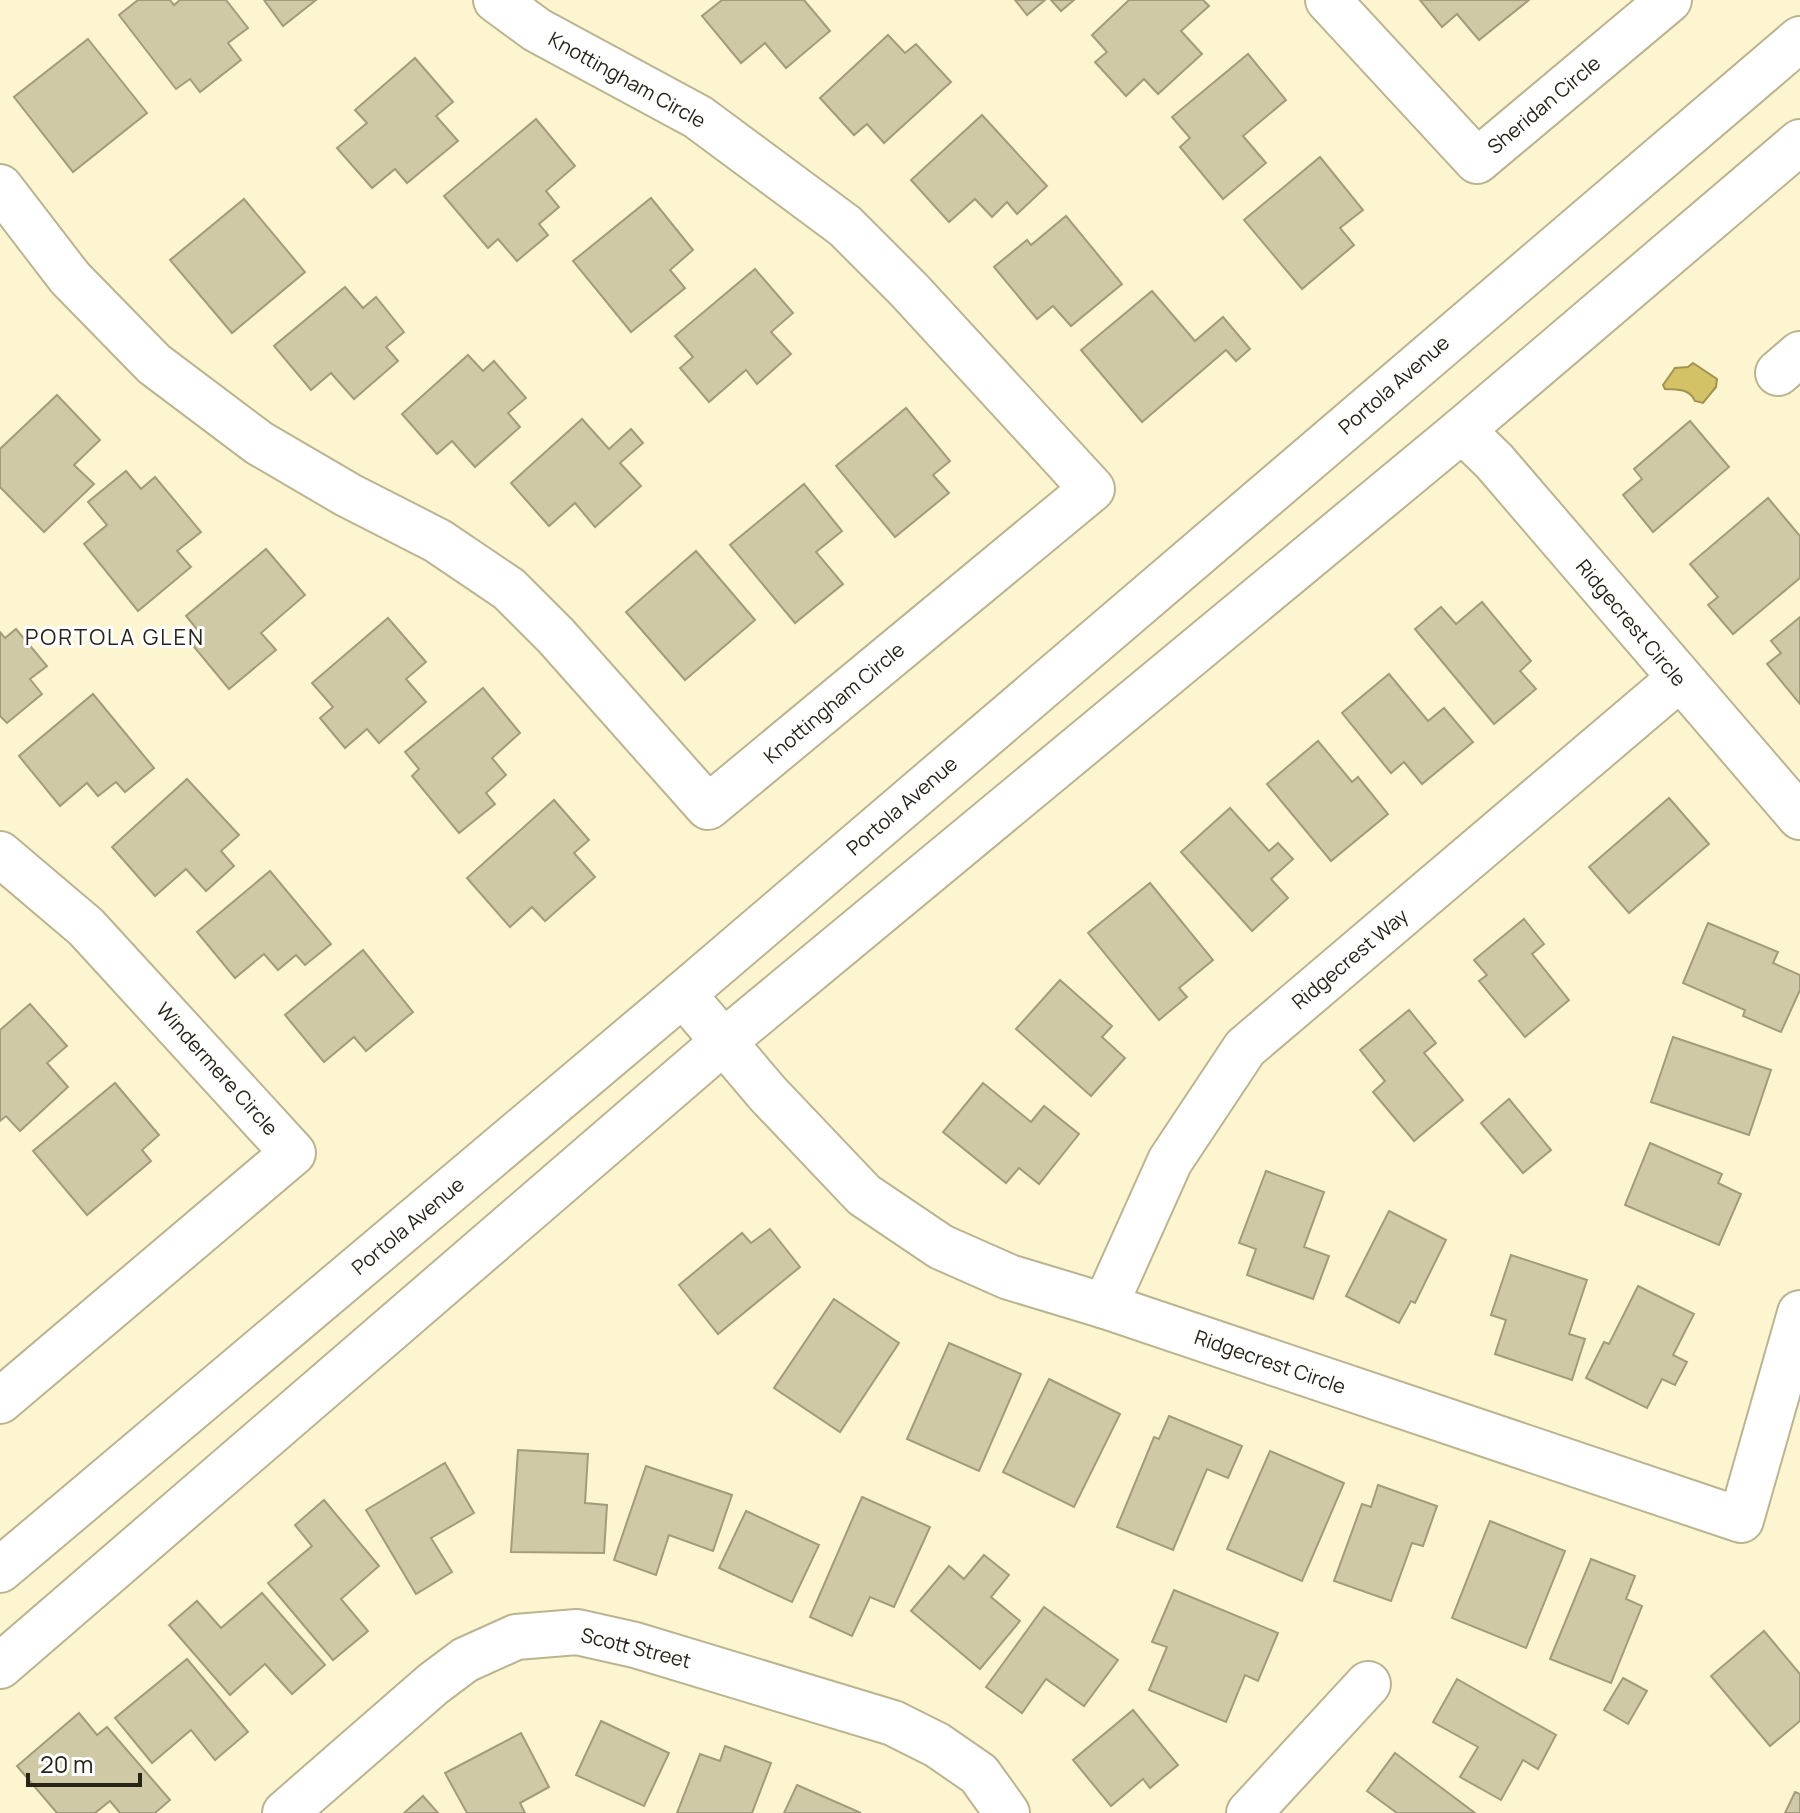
<svg xmlns="http://www.w3.org/2000/svg" width="1800" height="1813" font-family="Manrope,sans-serif">
	<style>
		.water { fill: #d4c267; stroke: #a0934f; stroke-width: 2 }
		.building { fill: #d0c9a6; stroke: #a39c7a; stroke-width: 2 }
		.lines { fill: none; stroke-linecap: round; stroke-linejoin: round }
		.minor-casing { stroke: #bab491; stroke-width: 48 }
		.major-casing { stroke: #bab491; stroke-width: 48 }
		.minor { stroke: #fff; stroke-width: 44 }
		.major { stroke: #fff; stroke-width: 44 }
		.labels { text-anchor: middle; stroke-width: 6; stroke-linejoin: round; paint-order: stroke }
		.street-label { font-size: 20px; fill: #272417; stroke: #fff }
		.neighbourhood-label { font-size: 22px; letter-spacing: 2px; fill: #272417; stroke: #fff }
	</style>
	<rect width="100%" height="100%" fill="#fcf5d0"/>
	<path class="water" d="M1693,363L1717,379L1716,387L1703,403L1695,401C1689,388 1678,390 1665,389L1663,385L1675,368L1688,367Z"/>
	<g class="building">
		<polygon points="138,0 170,0 174,5 180,0 226,0 248,28 228,43 241,60 200,92 190,79 176,89 119,15"/>
		<polygon points="264,0 316,0 283,26"/>
		<polygon points="722,0 804,0 830,31 786,68 765,43 741,63 702,16"/>
		<polygon points="1015,0 1045,0 1027,15"/>
		<polygon points="1051,0 1074,0 1061,11"/>
		<polygon points="1129,0 1203,0 1209,6 1181,31 1202,54 1158,94 1144,79 1126,96 1095,62 1107,52 1092,35"/>
		<polygon points="1420,0 1529,0 1479,40 1457,14 1442,27"/>
		<polygon points="888,35 905,53 916,44 951,82 884,143 867,124 854,135 820,98"/>
		<polygon points="88,39 147,113 73,172 14,97"/>
		<polygon points="1248,54 1286,100 1243,136 1266,163 1223,199 1180,147 1190,138 1172,117"/>
		<polygon points="415,58 453,102 436,116 458,141 407,183 395,169 372,188 337,148 367,123 355,110"/>
		<polygon points="982,115 1047,186 1017,214 1007,202 992,217 975,199 949,222 911,180"/>
		<polygon points="536,119 575,166 546,191 559,207 539,224 548,235 517,261 498,239 488,248 444,196"/>
		<polygon points="1320,157 1363,210 1340,228 1354,245 1302,289 1244,220"/>
		<polygon points="651,198 693,250 670,270 685,288 631,332 573,261"/>
		<polygon points="244,199 305,272 232,333 170,260"/>
		<polygon points="1066,216 1122,284 1071,326 1053,306 1037,319 994,267 1027,240 1031,245"/>
		<polygon points="755,269 793,313 771,332 791,354 757,384 746,370 709,402 680,368 693,357 675,336"/>
		<polygon points="345,287 363,308 376,297 404,332 386,347 398,361 354,399 331,373 311,390 274,346"/>
		<polygon points="1152,291 1195,341 1223,317 1250,349 1236,361 1226,350 1142,422 1081,350"/>
		<polygon points="468,355 483,371 494,361 526,398 508,413 520,427 475,467 452,441 437,454 402,414"/>
		<polygon points="57,395 100,440 74,465 94,484 44,532 0,487 0,449"/>
		<polygon points="906,408 950,461 933,475 949,493 895,537 836,466"/>
		<polygon points="582,419 609,449 631,429 643,443 620,463 641,486 595,527 575,503 549,526 511,483"/>
		<polygon points="1690,421 1729,467 1653,532 1623,495 1642,479 1634,469"/>
		<polygon points="126,471 141,489 155,477 201,532 177,551 191,567 138,611 84,544 107,525 88,502"/>
		<polygon points="804,484 842,531 816,552 843,584 795,623 730,545"/>
		<polygon points="1768,498 1800,536 1800,578 1733,634 1708,605 1718,597 1690,564"/>
		<polygon points="266,549 305,595 261,633 276,650 229,689 190,642 201,634 186,616"/>
		<polygon points="696,551 755,620 685,680 626,612"/>
		<polygon points="1482,602 1531,661 1520,671 1536,689 1494,724 1415,629 1441,607 1456,624"/>
		<polygon points="1800,617 1800,704 1767,664 1781,653 1771,641"/>
		<polygon points="388,618 426,662 406,679 426,702 379,743 367,729 345,748 320,718 333,707 312,683"/>
		<polygon points="16,629 47,666 30,679 42,694 7,723 0,716 0,632 5,638"/>
		<polygon points="1389,674 1428,721 1444,708 1473,742 1422,784 1404,762 1391,773 1342,713"/>
		<polygon points="483,688 520,733 492,758 506,775 486,793 495,804 459,833 412,776 419,769 405,752"/>
		<polygon points="93,694 154,768 125,792 116,782 98,796 87,783 60,806 19,756"/>
		<polygon points="1318,741 1352,782 1358,777 1388,814 1331,861 1267,784"/>
		<polygon points="187,779 239,835 221,851 234,866 206,891 186,869 155,896 112,847"/>
		<polygon points="1669,798 1709,844 1629,913 1589,867"/>
		<polygon points="554,800 589,840 574,853 595,877 545,921 532,907 510,927 467,878"/>
		<polygon points="1230,808 1269,851 1278,843 1293,859 1271,879 1288,898 1252,931 1181,852"/>
		<polygon points="270,871 331,944 305,965 296,955 278,970 264,954 235,978 197,932"/>
		<polygon points="1150,883 1213,960 1179,988 1187,997 1159,1020 1088,933"/>
		<polygon points="1524,919 1544,944 1532,954 1569,1000 1525,1037 1479,981 1487,975 1474,960"/>
		<polygon points="1708,923 1778,952 1773,963 1800,975 1800,990 1781,1032 1743,1016 1745,1010 1683,983"/>
		<polygon points="363,950 413,1012 366,1051 354,1037 324,1062 285,1015"/>
		<polygon points="1060,980 1112,1026 1102,1037 1125,1058 1091,1096 1016,1029"/>
		<polygon points="30,1004 67,1046 47,1063 68,1087 20,1131 6,1116 0,1121 0,1030"/>
		<polygon points="1409,1010 1436,1043 1424,1053 1463,1100 1414,1141 1373,1092 1385,1081 1360,1050"/>
		<polygon points="1673,1037 1771,1070 1749,1135 1651,1102"/>
		<polygon points="115,1083 159,1135 142,1150 151,1161 87,1215 33,1151"/>
		<polygon points="983,1083 1031,1122 1044,1106 1079,1134 1039,1184 1019,1168 1006,1183 943,1132"/>
		<polygon points="1509,1099 1551,1150 1523,1173 1481,1123"/>
		<polygon points="1650,1143 1722,1174 1718,1183 1741,1194 1719,1245 1625,1205"/>
		<polygon points="1266,1171 1324,1192 1304,1247 1329,1256 1313,1299 1247,1275 1256,1249 1239,1243"/>
		<polygon points="1389,1211 1446,1240 1415,1303 1411,1301 1399,1323 1346,1296"/>
		<polygon points="770,1229 800,1267 718,1334 679,1285 742,1233 751,1243"/>
		<polygon points="1511,1255 1587,1280 1569,1334 1585,1339 1572,1380 1495,1354 1506,1320 1491,1315"/>
		<polygon points="1638,1286 1694,1314 1673,1355 1687,1362 1675,1385 1662,1379 1647,1408 1586,1378 1604,1342 1609,1344"/>
		<polygon points="834,1299 899,1343 840,1432 774,1388"/>
		<polygon points="949,1343 1021,1374 979,1471 907,1439"/>
		<polygon points="1049,1379 1120,1414 1074,1507 1003,1472"/>
		<polygon points="1169,1416 1242,1446 1228,1478 1207,1469 1173,1550 1117,1527 1154,1437 1159,1439"/>
		<polygon points="518,1450 588,1454 585,1503 607,1505 604,1553 511,1552"/>
		<polygon points="1270,1451 1344,1483 1302,1581 1227,1549"/>
		<polygon points="445,1463 474,1513 431,1538 452,1572 416,1594 366,1510"/>
		<polygon points="646,1466 732,1495 713,1551 669,1535 656,1575 614,1560"/>
		<polygon points="1378,1485 1437,1506 1423,1546 1412,1543 1391,1601 1334,1581 1362,1504 1371,1507"/>
		<polygon points="862,1497 930,1527 894,1607 870,1597 852,1636 810,1617"/>
		<polygon points="324,1500 379,1566 341,1599 368,1631 333,1660 268,1583 312,1546 295,1525"/>
		<polygon points="746,1511 819,1545 792,1602 719,1568"/>
		<polygon points="1490,1521 1565,1551 1526,1648 1452,1618"/>
		<polygon points="984,1555 1009,1575 991,1597 1020,1621 980,1669 911,1611 949,1566 964,1579"/>
		<polygon points="1591,1559 1635,1576 1626,1599 1642,1606 1611,1683 1550,1659"/>
		<polygon points="1174,1590 1278,1633 1258,1681 1245,1675 1226,1722 1149,1690 1167,1647 1152,1642"/>
		<polygon points="262,1593 325,1665 292,1694 265,1664 230,1695 169,1625 197,1601 221,1628"/>
		<polygon points="1044,1607 1118,1660 1084,1706 1046,1679 1022,1713 986,1687"/>
		<polygon points="1764,1631 1800,1674 1800,1721 1770,1746 1711,1676"/>
		<polygon points="187,1659 248,1732 215,1760 191,1730 152,1763 115,1718"/>
		<polygon points="1623,1678 1647,1691 1628,1724 1604,1710"/>
		<polygon points="1457,1679 1556,1735 1538,1769 1523,1760 1501,1800 1460,1777 1478,1747 1433,1722"/>
		<polygon points="1133,1710 1178,1765 1150,1788 1143,1779 1111,1806 1073,1760"/>
		<polygon points="79,1713 97,1735 107,1727 170,1800 155,1813 120,1813 110,1801 95,1813 57,1813 17,1766"/>
		<polygon points="601,1721 669,1753 644,1806 576,1775"/>
		<polygon points="521,1733 549,1787 520,1803 525,1813 467,1813 445,1773"/>
		<polygon points="725,1746 771,1763 752,1813 677,1813 700,1754 720,1761"/>
		<polygon points="1395,1753 1475,1813 1397,1813 1367,1791"/>
		<polygon points="797,1785 861,1813 784,1813"/>
		<polygon points="1795,1792 1800,1794 1800,1813 1785,1813"/>
		<polygon points="423,1796 438,1813 404,1813"/>
	</g>
	<g class="lines">
		<g class="minor-casing">
			<g id="minor">
				<polyline points="1328,0 1477,161 1669,0"/>
				<polyline points="0,187 70,278 154,364 259,443 348,495 438,541 509,589 556,636 708,807 1092,489 909,290 845,226 698,117 537,30 496,0"/>
				<polyline points="1778,373 1800,354"/>
				<polyline points="1462,430 1494,461 1800,817"/>
				<polyline points="0,854 86,927 293,1153 0,1401"/>
				<polyline points="683,994 768,1094 864,1195 941,1247 1009,1277 1105,1306 1741,1520 1800,1313"/>
				<polyline points="1105,1306 1170,1161 1245,1048 1679,679"/>
				<polyline points="285,1813 433,1684 465,1660 516,1637 577,1632 635,1645 893,1723 937,1745 979,1774 1007,1813"/>
				<polyline points="1249,1813 1368,1684"/>
			</g>
		</g>
		<g class="major-casing">
			<g id="major">
				<polyline points="0,1570 683,994 1800,39"/>
				<polyline points="0,1666 722,1043 1462,430 1800,142"/>
			</g>
		</g>
		<use href="#minor" class="minor"/>
		<use href="#major" class="major"/>
	</g>
	<g class="labels">
		<g class="street-label">
			<text transform="translate(627 80) rotate(29)" y="7">Knottingham Circle</text>
			<text transform="translate(1544 105) rotate(-40)" y="7">Sheridan Circle</text>
			<text transform="translate(1394 385) rotate(-41)" y="7">Portola Avenue</text>
			<text transform="translate(1631 623) rotate(50)" y="7">Ridgecrest Circle</text>
			<text transform="translate(834 703) rotate(-40)" y="7">Knottingham Circle</text>
			<text transform="translate(902 806) rotate(-41)" y="7">Portola Avenue</text>
			<text transform="translate(1350 959) rotate(-40)" y="7">Ridgecrest Way</text>
			<text transform="translate(217 1069) rotate(48)" y="7">Windermere Circle</text>
			<text transform="translate(408 1226) rotate(-40)" y="7">Portola Avenue</text>
			<text transform="translate(1270 1362) rotate(19)" y="7">Ridgecrest Circle</text>
			<text transform="translate(636 1648) rotate(14)" y="7">Scott Street</text>
		</g>
		<g class="neighbourhood-label">
			<text x="115" y="645">PORTOLA GLEN</text>
		</g>
	</g>
	<path d="M28 1773v12h112v-12" fill="none" stroke="#272417" stroke-width="4"/>
	<text x="40" y="1773" font-size="24" fill="#272417" stroke="#ffffff" stroke-width="6" paint-order="stroke">20 m</text>
</svg>
